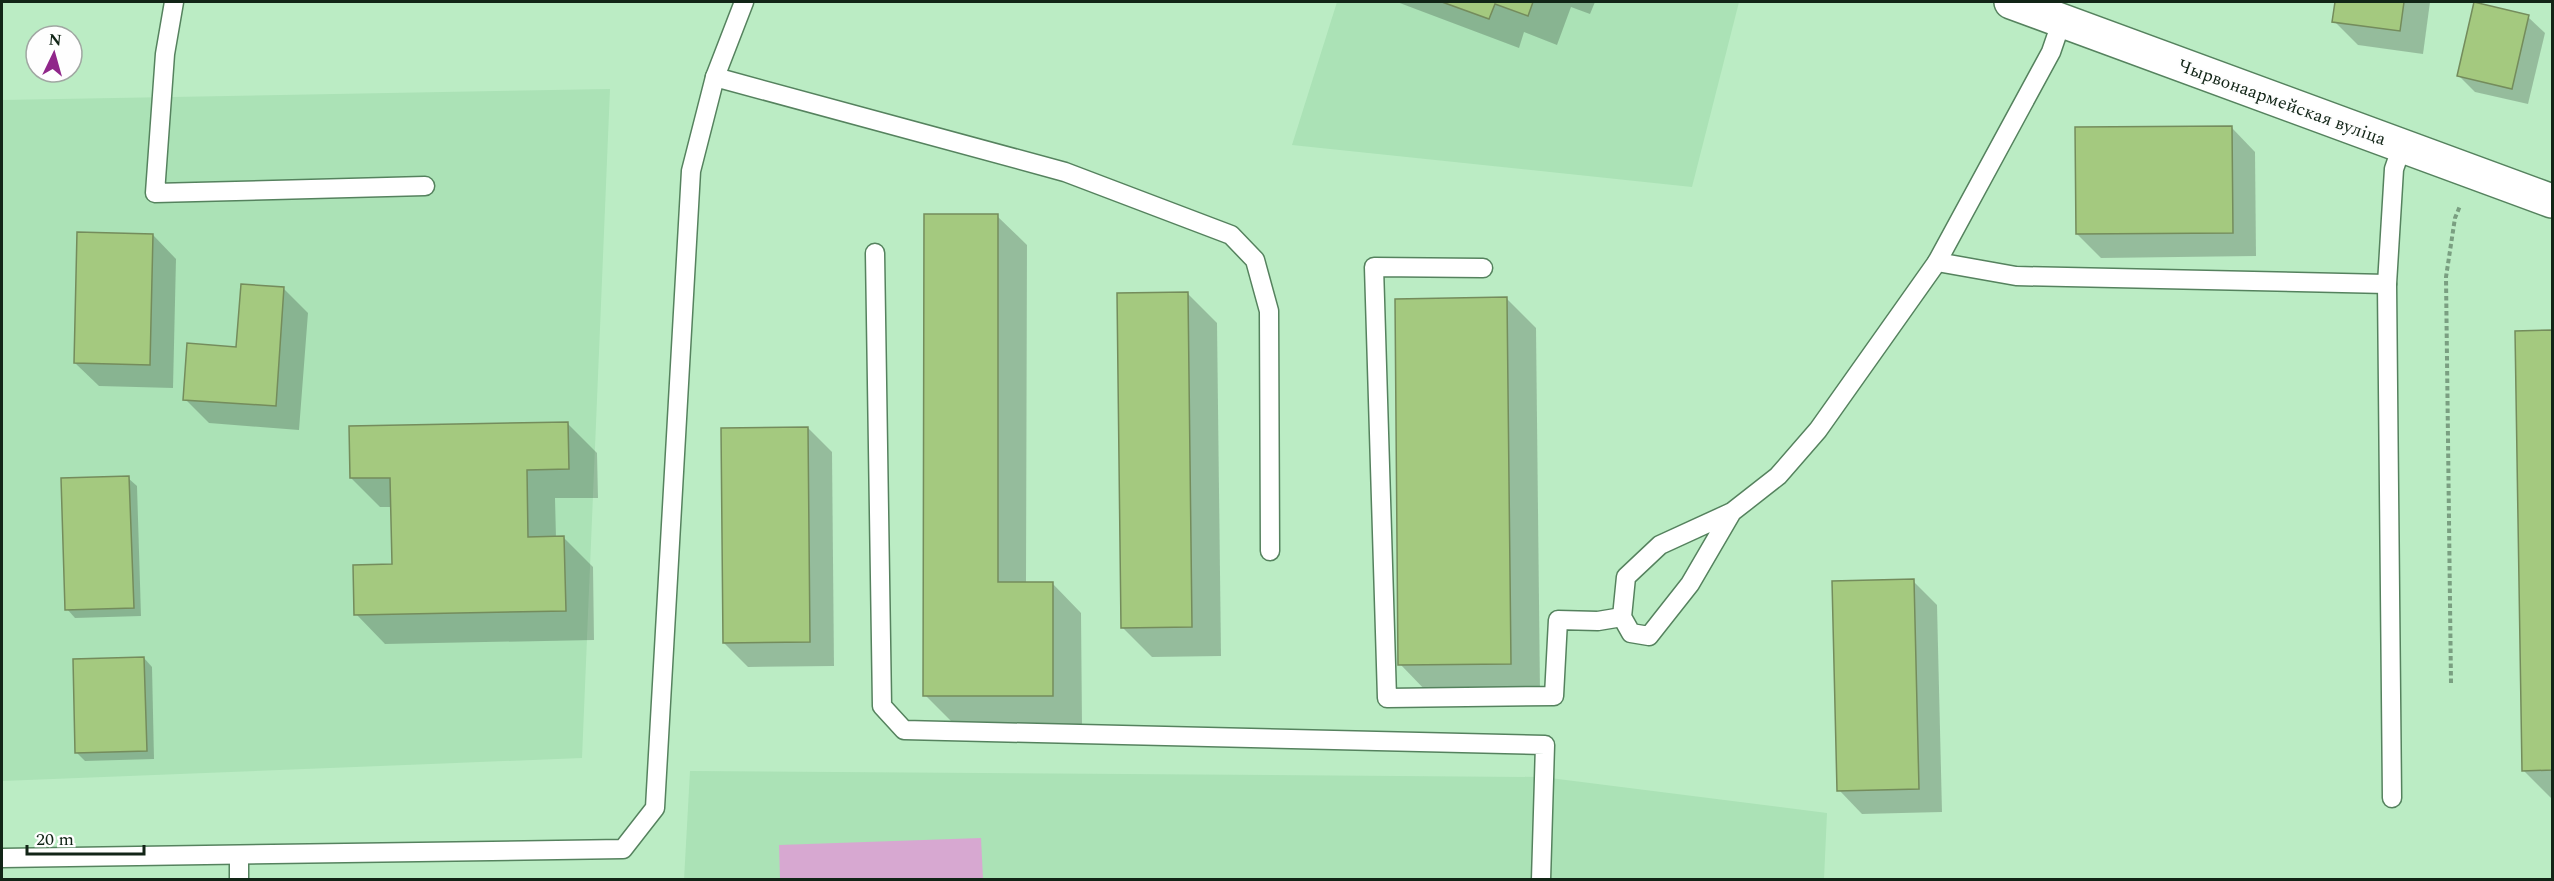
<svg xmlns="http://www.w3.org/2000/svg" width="2554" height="881" font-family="Spectral,serif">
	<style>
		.built { fill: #abe2b6 }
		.green { fill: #d7a8d1 }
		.shadow { fill: #0003 }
		.building { fill: #a4c97f; stroke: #748c5c; stroke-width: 1.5 }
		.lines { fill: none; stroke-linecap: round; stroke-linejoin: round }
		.lane-casing { stroke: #55825e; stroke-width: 21 }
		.secondary-casing { stroke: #55825e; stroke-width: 36 }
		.path { stroke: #7a9f81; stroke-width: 4; stroke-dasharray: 4.5 3; stroke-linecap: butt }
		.lane { stroke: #fff; stroke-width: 18 }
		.secondary { stroke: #fff; stroke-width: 33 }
		.labels { text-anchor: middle; stroke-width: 4.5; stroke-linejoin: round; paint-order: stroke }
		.street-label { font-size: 18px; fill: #122517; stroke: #fefefe }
	</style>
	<rect width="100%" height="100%" fill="#bbecc4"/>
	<g class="built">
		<polygon points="1337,2 1739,2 1692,187 1292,145"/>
		<polygon points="610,89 582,758 2,781 2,100"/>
		<polygon points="690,771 1542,777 1827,813 1824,879 684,880"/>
	</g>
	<polygon class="green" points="981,838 983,879 780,879 779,845"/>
	<g class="shadow">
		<polygon points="1397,2 1595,2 1590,14 1571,7 1557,45 1524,32 1519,48"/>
		<polygon points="2336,2 2430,2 2423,54 2358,45 2334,21"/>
		<polygon points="2528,17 2545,33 2528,104 2475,92 2458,75"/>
		<polygon points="2232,128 2255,152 2256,256 2101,258 2077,234"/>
		<polygon points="997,216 1027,245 1026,583 1052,583 1081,613 1082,725 954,724 925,695"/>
		<polygon points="153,235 176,259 173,388 99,386 75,363"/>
		<polygon points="284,289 308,313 299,430 209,423 185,399 237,348"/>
		<polygon points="1188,294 1217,323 1221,656 1152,657 1123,628"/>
		<polygon points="1507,299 1536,328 1540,693 1429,694 1400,664"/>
		<polygon points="2517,332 2552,332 2552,799 2523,770"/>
		<polygon points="568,424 597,453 598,498 555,498 556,538 564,538 593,567 594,640 385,644 356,614 393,565 392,507 380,507 351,478"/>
		<polygon points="808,428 832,452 834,666 748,667 724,643"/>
		<polygon points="128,478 137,486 141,616 75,618 67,609"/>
		<polygon points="1913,581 1937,605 1942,812 1862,814 1839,790"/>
		<polygon points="144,658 152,667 154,759 85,761 76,752"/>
	</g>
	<g class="building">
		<polygon points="1442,2 1533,2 1528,16 1495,4 1489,19"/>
		<polygon points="2335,2 2404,2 2400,31 2332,22"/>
		<polygon points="2474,2 2529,15 2512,89 2457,76"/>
		<polygon points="2232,126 2233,233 2076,234 2075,127"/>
		<polygon points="924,214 998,214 998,582 1053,582 1053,696 923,696"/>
		<polygon points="77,232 153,234 150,365 74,363"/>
		<polygon points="241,284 284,287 276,406 183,400 187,343 236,347"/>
		<polygon points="1188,292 1192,627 1121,628 1117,293"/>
		<polygon points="1507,297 1511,664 1398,665 1395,299"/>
		<polygon points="2552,330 2552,770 2522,771 2515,331"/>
		<polygon points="568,422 569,469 527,470 528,537 564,536 566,611 354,615 353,565 392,564 390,478 350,478 349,426"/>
		<polygon points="808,427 810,642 723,643 721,428"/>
		<polygon points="129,476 134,608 65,610 61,478"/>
		<polygon points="1914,579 1919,789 1837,791 1832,581"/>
		<polygon points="144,657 147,751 75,753 73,659"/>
	</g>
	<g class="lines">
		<g class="lane-casing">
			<g id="lane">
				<polyline points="174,2 165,54 155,193 425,186"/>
				<polyline points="715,77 1065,172 1231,235 1255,260 1269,311 1270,551"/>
				<polyline points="875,253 882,706 904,730 1545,745 1541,880"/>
				<polyline points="1937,262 2016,276 2387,284"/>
				<polyline points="1483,268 1374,267 1387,698 1554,696 1558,620 1598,621 1622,617"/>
				<polyline points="1732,512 1660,545 1626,577 1622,617 1631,633 1649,636 1690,584 1732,512 1778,476 1818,430 1937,262 2051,52 2062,20"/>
				<polyline points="2392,798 2387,284 2394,169 2402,146"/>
				<polyline points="239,856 239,880"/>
				<polyline points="2,858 623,849 655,808 691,171 715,77 744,2"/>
			</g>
		</g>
		<g class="secondary-casing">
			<polyline id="secondary" points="2011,2 2552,201"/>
		</g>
		<polyline class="path" points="2451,683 2446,277 2455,218 2460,206"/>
		<use href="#lane" class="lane"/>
		<use href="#secondary" class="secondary"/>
	</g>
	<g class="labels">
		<g class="street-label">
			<text transform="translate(2282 102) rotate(20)" y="6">Чырвонаармейская вуліца</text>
		</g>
	</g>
	<rect width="2554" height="881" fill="none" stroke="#122517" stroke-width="6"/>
	<g transform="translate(54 54) rotate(5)"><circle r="28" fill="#fefefe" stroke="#a0a7a2" stroke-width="1.5"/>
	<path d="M0-4.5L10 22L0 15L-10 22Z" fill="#90268a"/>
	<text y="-9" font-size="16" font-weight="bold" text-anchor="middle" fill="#122517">N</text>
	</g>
	<path d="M27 845v9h117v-9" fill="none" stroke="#122517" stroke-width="3"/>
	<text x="36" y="845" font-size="18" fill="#122517" stroke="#fefefe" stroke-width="4.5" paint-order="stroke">20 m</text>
</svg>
